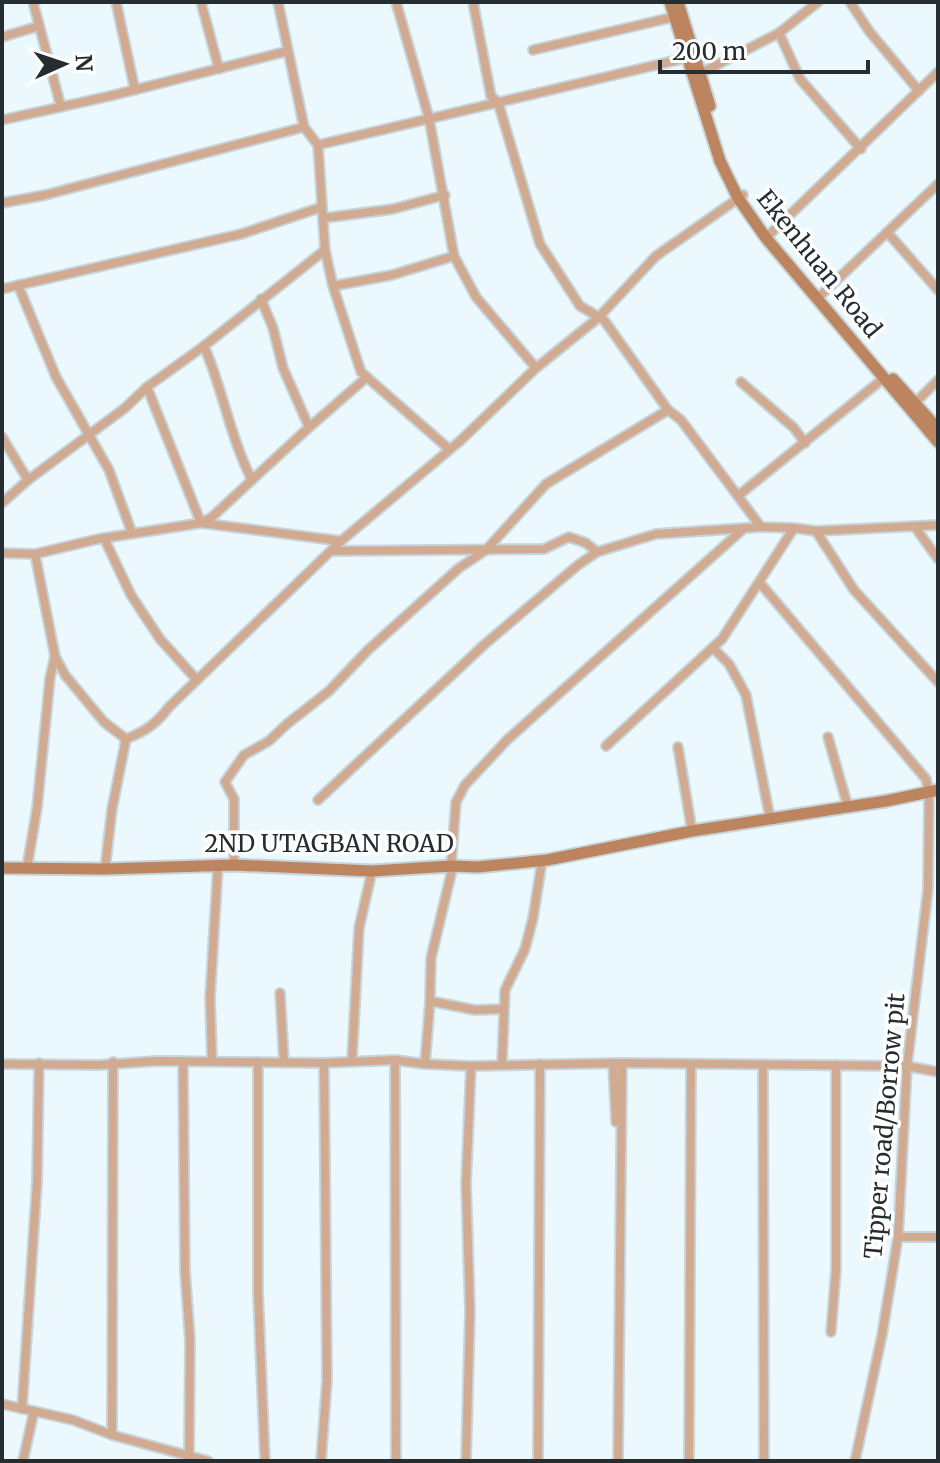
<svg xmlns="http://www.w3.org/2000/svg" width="940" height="1463" font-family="Merriweather,serif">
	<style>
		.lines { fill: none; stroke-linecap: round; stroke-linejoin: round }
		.street-casing { stroke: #c7d4da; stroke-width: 12 }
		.secondary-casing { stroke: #c7d4da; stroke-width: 15 }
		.street { stroke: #d1aa92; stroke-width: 8 }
		.secondary { stroke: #bc845f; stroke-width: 11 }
		.labels { text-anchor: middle; stroke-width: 7; stroke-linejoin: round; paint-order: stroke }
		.street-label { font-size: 24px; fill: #252d31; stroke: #fff }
	</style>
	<rect width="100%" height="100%" fill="#ebf9ff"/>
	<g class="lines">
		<g class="street-casing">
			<g id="street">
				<polyline points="33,2 61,107"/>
				<polyline points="116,2 135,90"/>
				<polyline points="201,2 219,69"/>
				<polyline points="278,2 304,127 318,145 325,250 333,286 361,372 449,449"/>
				<polyline points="396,2 429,118 454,256 476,297 536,368"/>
				<polyline points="473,2 491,96 498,102 540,244 580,306 604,320 668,410 681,420 761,527"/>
				<polyline points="850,2 869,31 919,91"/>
				<polyline points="779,33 800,79 861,149"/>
				<polyline points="2,37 39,26"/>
				<polyline points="533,50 678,16"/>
				<polyline points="697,75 779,33 818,2"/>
				<polyline points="2,120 110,96 288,51"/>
				<polyline points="318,145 690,57"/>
				<polyline points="2,203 45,195 304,127"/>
				<polyline points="324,218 393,209 445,195"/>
				<polyline points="887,232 938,290"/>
				<polyline points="770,234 938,72"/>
				<polyline points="18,285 56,377 109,470 132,533"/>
				<polyline points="333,286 392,275 454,256"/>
				<polyline points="2,289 241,234 322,207"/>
				<polyline points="821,295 938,184"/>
				<polyline points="261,299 273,328 283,368 309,427"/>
				<path d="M204,346C223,390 230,437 252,480"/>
				<polyline points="741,382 794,428 805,443"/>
				<polyline points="147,387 201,523 212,517 305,431 367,377"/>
				<polyline points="915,403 938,380"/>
				<polyline points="2,437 28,480"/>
				<polyline points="739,495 884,378"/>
				<polyline points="2,503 28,480 125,408 147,387 204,346 325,250"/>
				<polyline points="915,527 938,559"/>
				<polyline points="816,531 854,590 938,682"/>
				<polyline points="104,538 131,595 160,639 197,680"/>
				<polyline points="331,551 544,549 569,537 586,543 597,552 656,534 761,527 794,528 816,531 938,525"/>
				<polyline points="2,553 35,554 98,539 201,523 341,541"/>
				<polyline points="35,554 55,656 65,675 104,722 126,739"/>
				<polyline points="760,583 926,779 929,792 928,889 907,1066 898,1237 882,1335 855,1461"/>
				<polyline points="713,648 729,664 746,695 770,818"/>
				<polyline points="828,737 848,807"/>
				<polyline points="606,746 722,639 794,528"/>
				<polyline points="678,747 692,831"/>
				<polyline points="318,800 485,644 578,565 597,552"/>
				<polyline points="234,865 234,799 225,782 244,755 269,741 287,724 329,691 368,650 459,568 486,550 546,484 668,410"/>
				<polyline points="451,866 456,802 465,785 507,740 742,530"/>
				<polyline points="453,866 431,958 430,1001 475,1010 504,1009"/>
				<polyline points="27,868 37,808 50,678 55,656"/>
				<path d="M105,869L112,809L126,739C146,731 156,724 169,707L341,541L460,441L536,368L598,318L656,256L743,195"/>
				<polyline points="280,993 284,1062"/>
				<polyline points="352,1060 359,928 372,871"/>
				<polyline points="395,1060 396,1461"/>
				<polyline points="183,1061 185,1271 190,1341 189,1456"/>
				<polyline points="212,1061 210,998 218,865"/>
				<polyline points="258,1062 258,1293 265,1461"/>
				<polyline points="613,1063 616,1122"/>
				<polyline points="2,1064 99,1065 157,1061 324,1063 395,1060 425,1064 471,1066 622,1063 907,1066 938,1072"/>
				<polyline points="425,1064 430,1001"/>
				<polyline points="502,1064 505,990 525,949 533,918 542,861"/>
				<polyline points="763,1065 764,1461"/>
				<polyline points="898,1237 938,1237"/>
				<polyline points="831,1332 836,1270 836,1065"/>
				<polyline points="2,1404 73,1420 112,1435 208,1461"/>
				<polyline points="22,1409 37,1182 39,1063"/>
				<polyline points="112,1435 113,1062"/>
				<polyline points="23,1461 34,1411"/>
				<polyline points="321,1461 327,1380 324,1063"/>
				<polyline points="466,1461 470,1311 466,1184 471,1066"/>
				<polyline points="538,1461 540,1064"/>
				<polyline points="618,1461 622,1063"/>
				<polyline points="689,1461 691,1065"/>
			</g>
		</g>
		<g class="secondary-casing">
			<g id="secondary">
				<polyline points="670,2 720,161 738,198 766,238 938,442"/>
				<polyline points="678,2 710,106"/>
				<polyline points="893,379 938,429"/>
				<polyline points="2,868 105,869 234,865 372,871 451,866 478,867 547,860 692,831 886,801 938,790"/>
			</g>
		</g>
		<use href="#street" class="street"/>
		<use href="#secondary" class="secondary"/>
	</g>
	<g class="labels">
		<g class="street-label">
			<text transform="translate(819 264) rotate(51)" y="8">Ekenhuan Road</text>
			<text x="329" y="852">2ND UTAGBAN ROAD</text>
			<text transform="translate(885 1126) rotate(-85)" y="8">Tipper road/Borrow pit</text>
		</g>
	</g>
	<rect width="940" height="1463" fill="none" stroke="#252d31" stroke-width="8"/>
	<g transform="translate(64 64) rotate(87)" stroke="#ffffff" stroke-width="6" paint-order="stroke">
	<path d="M0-6L14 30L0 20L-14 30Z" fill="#252d31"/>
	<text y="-12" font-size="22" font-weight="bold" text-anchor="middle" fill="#252d31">N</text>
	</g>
	<path d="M660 60v12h208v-12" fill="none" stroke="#252d31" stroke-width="4"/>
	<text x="672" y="60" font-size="24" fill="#252d31" stroke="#ffffff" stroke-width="6" paint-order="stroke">200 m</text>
</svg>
